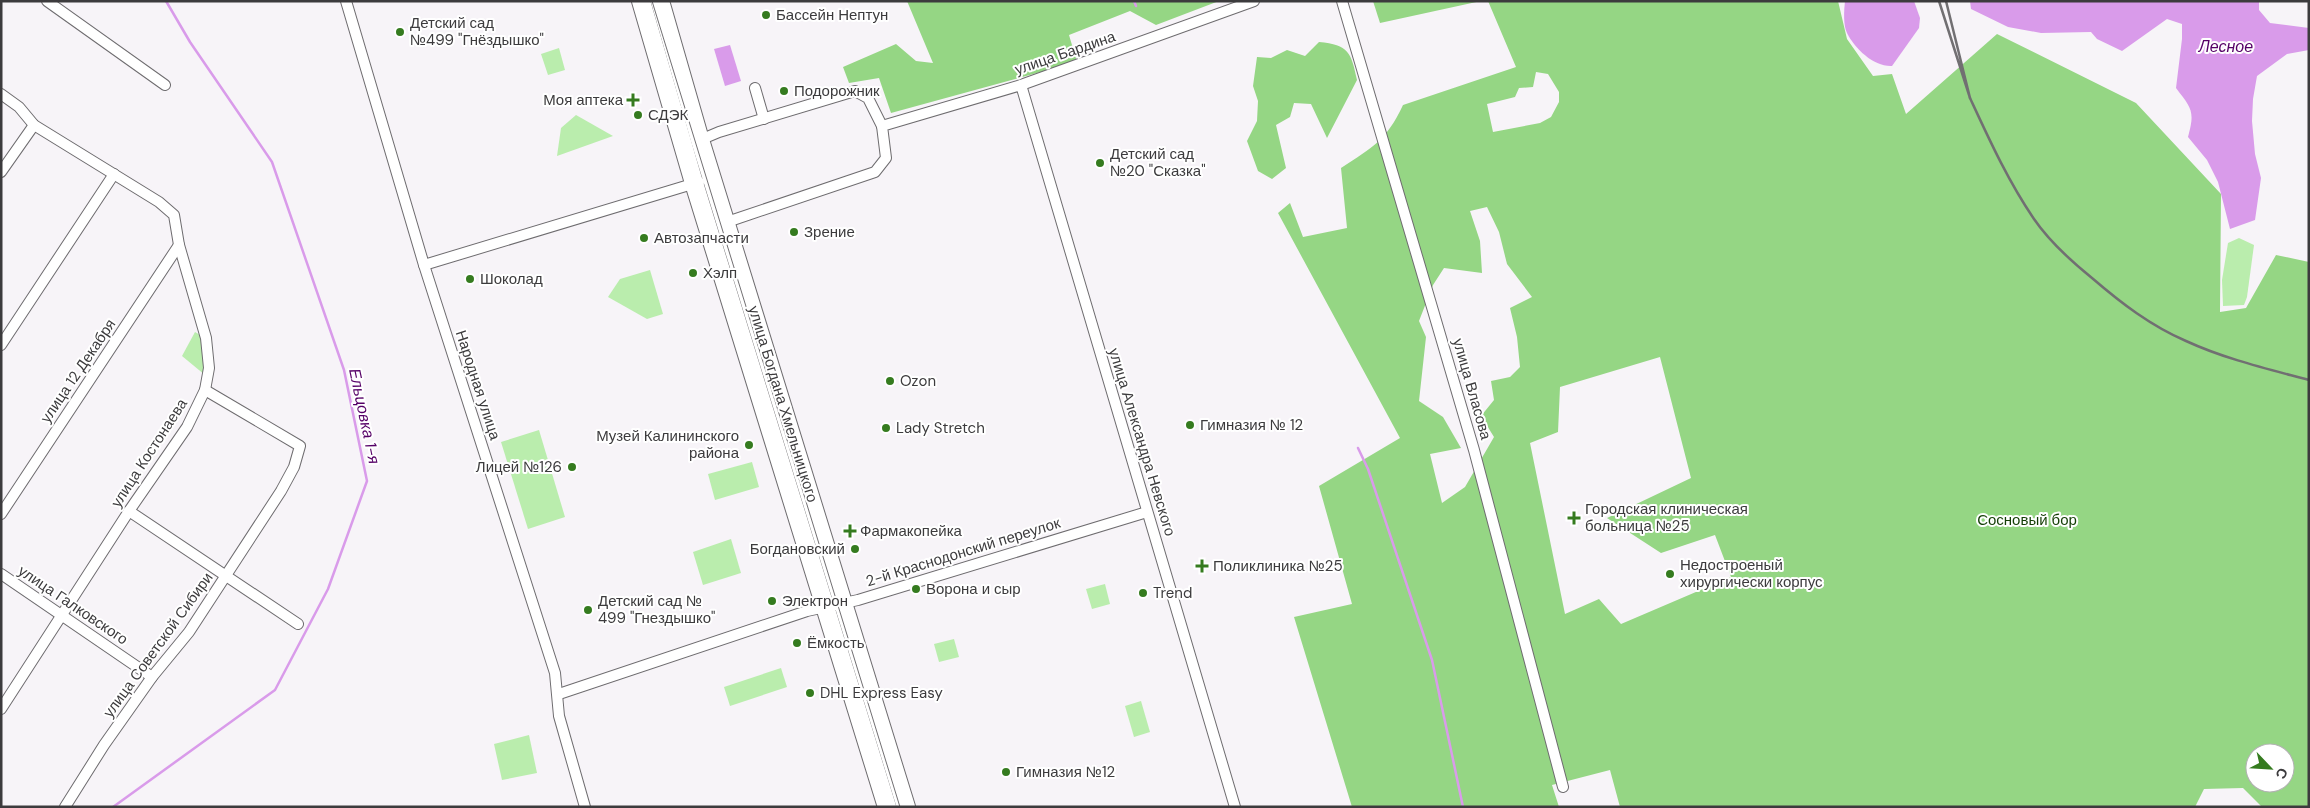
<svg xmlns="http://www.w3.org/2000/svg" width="2310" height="808" font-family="'DM Sans',sans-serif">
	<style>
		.green { fill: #baedad }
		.forest { fill: #95d684; fill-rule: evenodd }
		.water { fill: #d99bea }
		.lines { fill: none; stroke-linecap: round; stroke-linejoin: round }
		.stream { stroke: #d99bea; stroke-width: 2.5 }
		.minor-casing { stroke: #6e6c6f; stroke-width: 12 }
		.trunk-casing { stroke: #6e6c6f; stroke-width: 20 }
		.minor { stroke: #fff; stroke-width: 10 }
		.trunk { stroke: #fff; stroke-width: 18 }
		.tram { stroke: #716f72; stroke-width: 1 }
		.rail { stroke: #716f72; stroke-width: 2.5 }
		.poi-dot { fill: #357b1f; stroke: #fff; stroke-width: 2 }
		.labels { text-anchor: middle; stroke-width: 4; stroke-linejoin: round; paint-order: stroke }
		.poi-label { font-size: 15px; fill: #3c3b3d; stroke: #fff; text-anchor: start }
		.street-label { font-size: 15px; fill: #3c3b3d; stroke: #fff }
		.park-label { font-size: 15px; fill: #133e05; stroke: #fff }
		.water-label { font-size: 16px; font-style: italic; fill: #506; stroke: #fff }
	</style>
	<rect width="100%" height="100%" fill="#f7f4f8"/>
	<g class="green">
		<polygon points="559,48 565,70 548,75 541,54"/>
		<polygon points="576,115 613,136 557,156 561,128"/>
		<polygon points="2239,238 2254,245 2247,297 2244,305 2223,306 2222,280 2228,243"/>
		<polygon points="650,270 663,314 647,319 608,297 620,279"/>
		<polygon points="195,332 202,336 205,375 182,356"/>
		<polygon points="539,430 565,517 528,529 501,442"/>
		<polygon points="752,462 759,487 715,500 708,474"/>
		<polygon points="731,539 741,573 703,585 693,552"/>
		<polygon points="1105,584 1110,604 1092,609 1086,589"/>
		<polygon points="954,639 959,657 939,662 934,644"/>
		<polygon points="781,668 787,687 730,706 724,687"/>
		<polygon points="1141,701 1150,732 1134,737 1125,706"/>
		<polygon points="529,735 537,773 502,780 494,744"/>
	</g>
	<g class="forest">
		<polygon points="907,1 1219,1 1156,25 1130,11 1069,35 1077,62 891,113 879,78 849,83 843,67 896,44 916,61 933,63"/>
		<polygon points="1373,1 1481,1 1380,23"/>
		<path d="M1488,1H1838L1847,39L1873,76L1892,74L1906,114L1997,34L2136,103L2221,194L2220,312L2246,308L2276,255L2309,262V807H2262L2243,788L2204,789L2195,807H1620L1610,770L1552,785L1559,807H1352L1294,617L1352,604L1319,486L1400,438L1278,213L1290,203L1303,237L1347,228L1341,168C1373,147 1386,141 1403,105L1516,67ZM1536,72L1548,74L1559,92V102L1551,117L1540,123L1493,132L1487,104L1515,97L1519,88L1533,87ZM1487,207L1499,232L1507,264L1532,297L1510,308L1517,337L1520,367L1510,377L1491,381L1494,400L1481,416L1494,437L1465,487L1442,503L1430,454L1461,448L1443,417L1419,401L1426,337L1419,321L1433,285L1444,268L1482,273L1480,241L1470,211ZM1660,357L1691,478L1607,518L1661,553L1715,535L1731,577L1621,624L1599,599L1565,614L1530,443L1558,432L1560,387ZM2255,753H2285V783H2255Z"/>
		<path d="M1319,42C1349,45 1351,52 1357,80L1327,138L1311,104L1294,103L1290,117L1276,125L1286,168L1272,179L1258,171L1247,141L1257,121L1258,101L1253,86L1257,57L1271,58L1287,50L1305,56Z"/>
	</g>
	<g class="water">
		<path d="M1845,1H1914L1920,18L1919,28L1892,66C1874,67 1855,49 1847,33C1843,25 1844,10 1845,1Z"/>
		<path d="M1970,1H2259V10L2270,23L2309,28V50L2287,54L2257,76L2253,99L2252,121L2255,154L2261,178L2255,220L2230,229L2218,182L2207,160L2188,137C2195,111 2192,109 2176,88L2182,39V24L2167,19L2122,51L2097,39L2091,32L2041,33L2008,27L1971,9Z"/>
		<polygon points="730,45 741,81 725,86 714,49"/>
	</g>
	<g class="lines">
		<g class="stream">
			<polyline points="1134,1 1136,6"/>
			<polyline points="1358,448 1368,469 1432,660 1463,807"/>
			<polyline points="113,807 275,690 328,589 367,481 344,370 272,162 190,42 166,1"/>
		</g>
		<g class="minor-casing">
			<g id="minor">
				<polyline points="47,1 165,85"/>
				<polyline points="346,1 424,265 555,673 559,716 585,807"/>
				<polyline points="1342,1 1474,450 1563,787"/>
				<polyline points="1021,85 1235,807"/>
				<polyline points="755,88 764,119"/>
				<polyline points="1,94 19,107 34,125 159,202 174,215 179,245 206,338 209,368 205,390 187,427 129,511 1,709"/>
				<polyline points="700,140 719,132 855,91 868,98 882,126"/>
				<polyline points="1,172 34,125"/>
				<polyline points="727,222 875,172 886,158 882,126 1021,85 1254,1"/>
				<polyline points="424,265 699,182"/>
				<polyline points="1,345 114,174"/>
				<polyline points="129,511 298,624"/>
				<polyline points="1,514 179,245"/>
				<polyline points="1,574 152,677"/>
				<polyline points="559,694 807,611 858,600 1147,512"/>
				<polyline points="65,807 104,745 152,677 189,632 281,491 294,467 300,446 205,390"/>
			</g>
		</g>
		<g class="trunk-casing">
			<g id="trunk">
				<polyline points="641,1 694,183 887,807"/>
				<polyline points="660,1 700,140 906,807"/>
			</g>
		</g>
		<use href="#minor" class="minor"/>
		<use href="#trunk" class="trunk"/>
		<polyline class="tram" points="652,1 900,807"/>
		<g class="rail">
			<polyline points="1939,1 1970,98 1946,1"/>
			<path d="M1970,98C1989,139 2008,181 2034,219C2049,241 2071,261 2092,278C2121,303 2151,326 2186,341C2225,359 2268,369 2309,380"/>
		</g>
	</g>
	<g class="poi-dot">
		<circle cx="766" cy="15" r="5"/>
		<circle cx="400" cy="32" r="5"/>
		<circle cx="784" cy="91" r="5"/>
		<path d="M630.5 92.5h5v5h5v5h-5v5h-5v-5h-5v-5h5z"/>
		<circle cx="638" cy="115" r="5"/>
		<circle cx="1100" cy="163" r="5"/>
		<circle cx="794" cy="232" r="5"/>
		<circle cx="644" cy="238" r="5"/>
		<circle cx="693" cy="273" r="5"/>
		<circle cx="470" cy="279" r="5"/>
		<circle cx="890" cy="381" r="5"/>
		<circle cx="1190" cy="425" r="5"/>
		<circle cx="886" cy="428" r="5"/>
		<circle cx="749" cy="445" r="5"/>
		<circle cx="572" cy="467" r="5"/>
		<path d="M1571.5 510.5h5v5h5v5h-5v5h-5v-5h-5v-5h5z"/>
		<path d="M847.5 523.5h5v5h5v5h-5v5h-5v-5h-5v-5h5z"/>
		<circle cx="855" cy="549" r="5"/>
		<path d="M1199.5 558.5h5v5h5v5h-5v5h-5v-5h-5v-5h5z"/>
		<circle cx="1670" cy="574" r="5"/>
		<circle cx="916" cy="589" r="5"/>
		<circle cx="1143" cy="593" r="5"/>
		<circle cx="772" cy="601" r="5"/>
		<circle cx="588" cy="610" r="5"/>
		<circle cx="797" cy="643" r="5"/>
		<circle cx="810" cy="693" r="5"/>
		<circle cx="1006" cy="772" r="5"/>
	</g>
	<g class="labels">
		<g class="poi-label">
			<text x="776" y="20">Бассейн Нептун</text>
			<text x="410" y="28">Детский сад<tspan x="410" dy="17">№499 "Гнёздышко"</tspan></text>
			<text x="794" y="96">Подорожник</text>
			<text x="623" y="105" text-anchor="end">Моя аптека</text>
			<text x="648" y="120">СДЭК</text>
			<text x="1110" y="159">Детский сад<tspan x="1110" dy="17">№20 "Сказка"</tspan></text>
			<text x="804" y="237">Зрение</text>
			<text x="654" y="243">Автозапчасти</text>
			<text x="703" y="278">Хэлп</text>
			<text x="480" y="284">Шоколад</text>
			<text x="900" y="386">Ozon</text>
			<text x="1200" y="430">Гимназия № 12</text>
			<text x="896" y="433">Lady Stretch</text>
			<text x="739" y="441" text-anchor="end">Музей Калининского<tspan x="739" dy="17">района</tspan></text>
			<text x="562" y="472" text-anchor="end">Лицей №126</text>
			<text x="1585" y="514">Городская клиническая<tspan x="1585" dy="17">больница №25</tspan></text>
			<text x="860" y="536">Фармакопейка</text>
			<text x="845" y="554" text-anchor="end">Богдановский</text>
			<text x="1680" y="570">Недостроеный<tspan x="1680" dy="17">хирургически корпус</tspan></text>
			<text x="1213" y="571">Поликлиника №25</text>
			<text x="926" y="594">Ворона и сыр</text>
			<text x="1153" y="598">Trend</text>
			<text x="598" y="606">Детский сад №<tspan x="598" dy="17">499 "Гнездышко"</tspan></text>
			<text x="782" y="606">Электрон</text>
			<text x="807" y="648">Ёмкость</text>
			<text x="820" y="698">DHL Express Easy</text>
			<text x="1016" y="777">Гимназия №12</text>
		</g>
		<g class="street-label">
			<text transform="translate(1065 53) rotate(-19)" y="5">улица Бардина</text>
			<text transform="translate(78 371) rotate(-56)" y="5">улица 12 Декабря</text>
			<text transform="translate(478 385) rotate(72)" y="5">Народная улица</text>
			<text transform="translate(1472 389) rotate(74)" y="5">улица Власова</text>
			<text transform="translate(783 404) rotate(73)" y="5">улица Богдана Хмельницкого</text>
			<text transform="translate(1142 442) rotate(73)" y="5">улица Александра Невского</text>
			<text transform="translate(149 453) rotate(-57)" y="5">улица Костонаева</text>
			<text transform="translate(963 552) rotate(-17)" y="5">2-й Краснодонский переулок</text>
			<text transform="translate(73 605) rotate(34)" y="5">улица Галковского</text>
			<text transform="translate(158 645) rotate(-54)" y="5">улица Советской Сибири</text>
		</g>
		<g class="park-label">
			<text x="2027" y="525">Сосновый бор</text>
		</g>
		<g class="water-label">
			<text x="2226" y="52">Лесное</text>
			<text transform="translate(365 416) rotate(78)" y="6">Ельцовка 1-я</text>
		</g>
	</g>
	<rect width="2310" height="808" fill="none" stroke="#3c3b3d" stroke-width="5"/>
	<g transform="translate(2270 768) rotate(115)"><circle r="24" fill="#ffffff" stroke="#b1b1b1"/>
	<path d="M0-4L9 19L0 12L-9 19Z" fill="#357b1f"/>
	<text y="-8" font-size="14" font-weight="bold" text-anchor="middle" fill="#3c3b3d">С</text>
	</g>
</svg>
